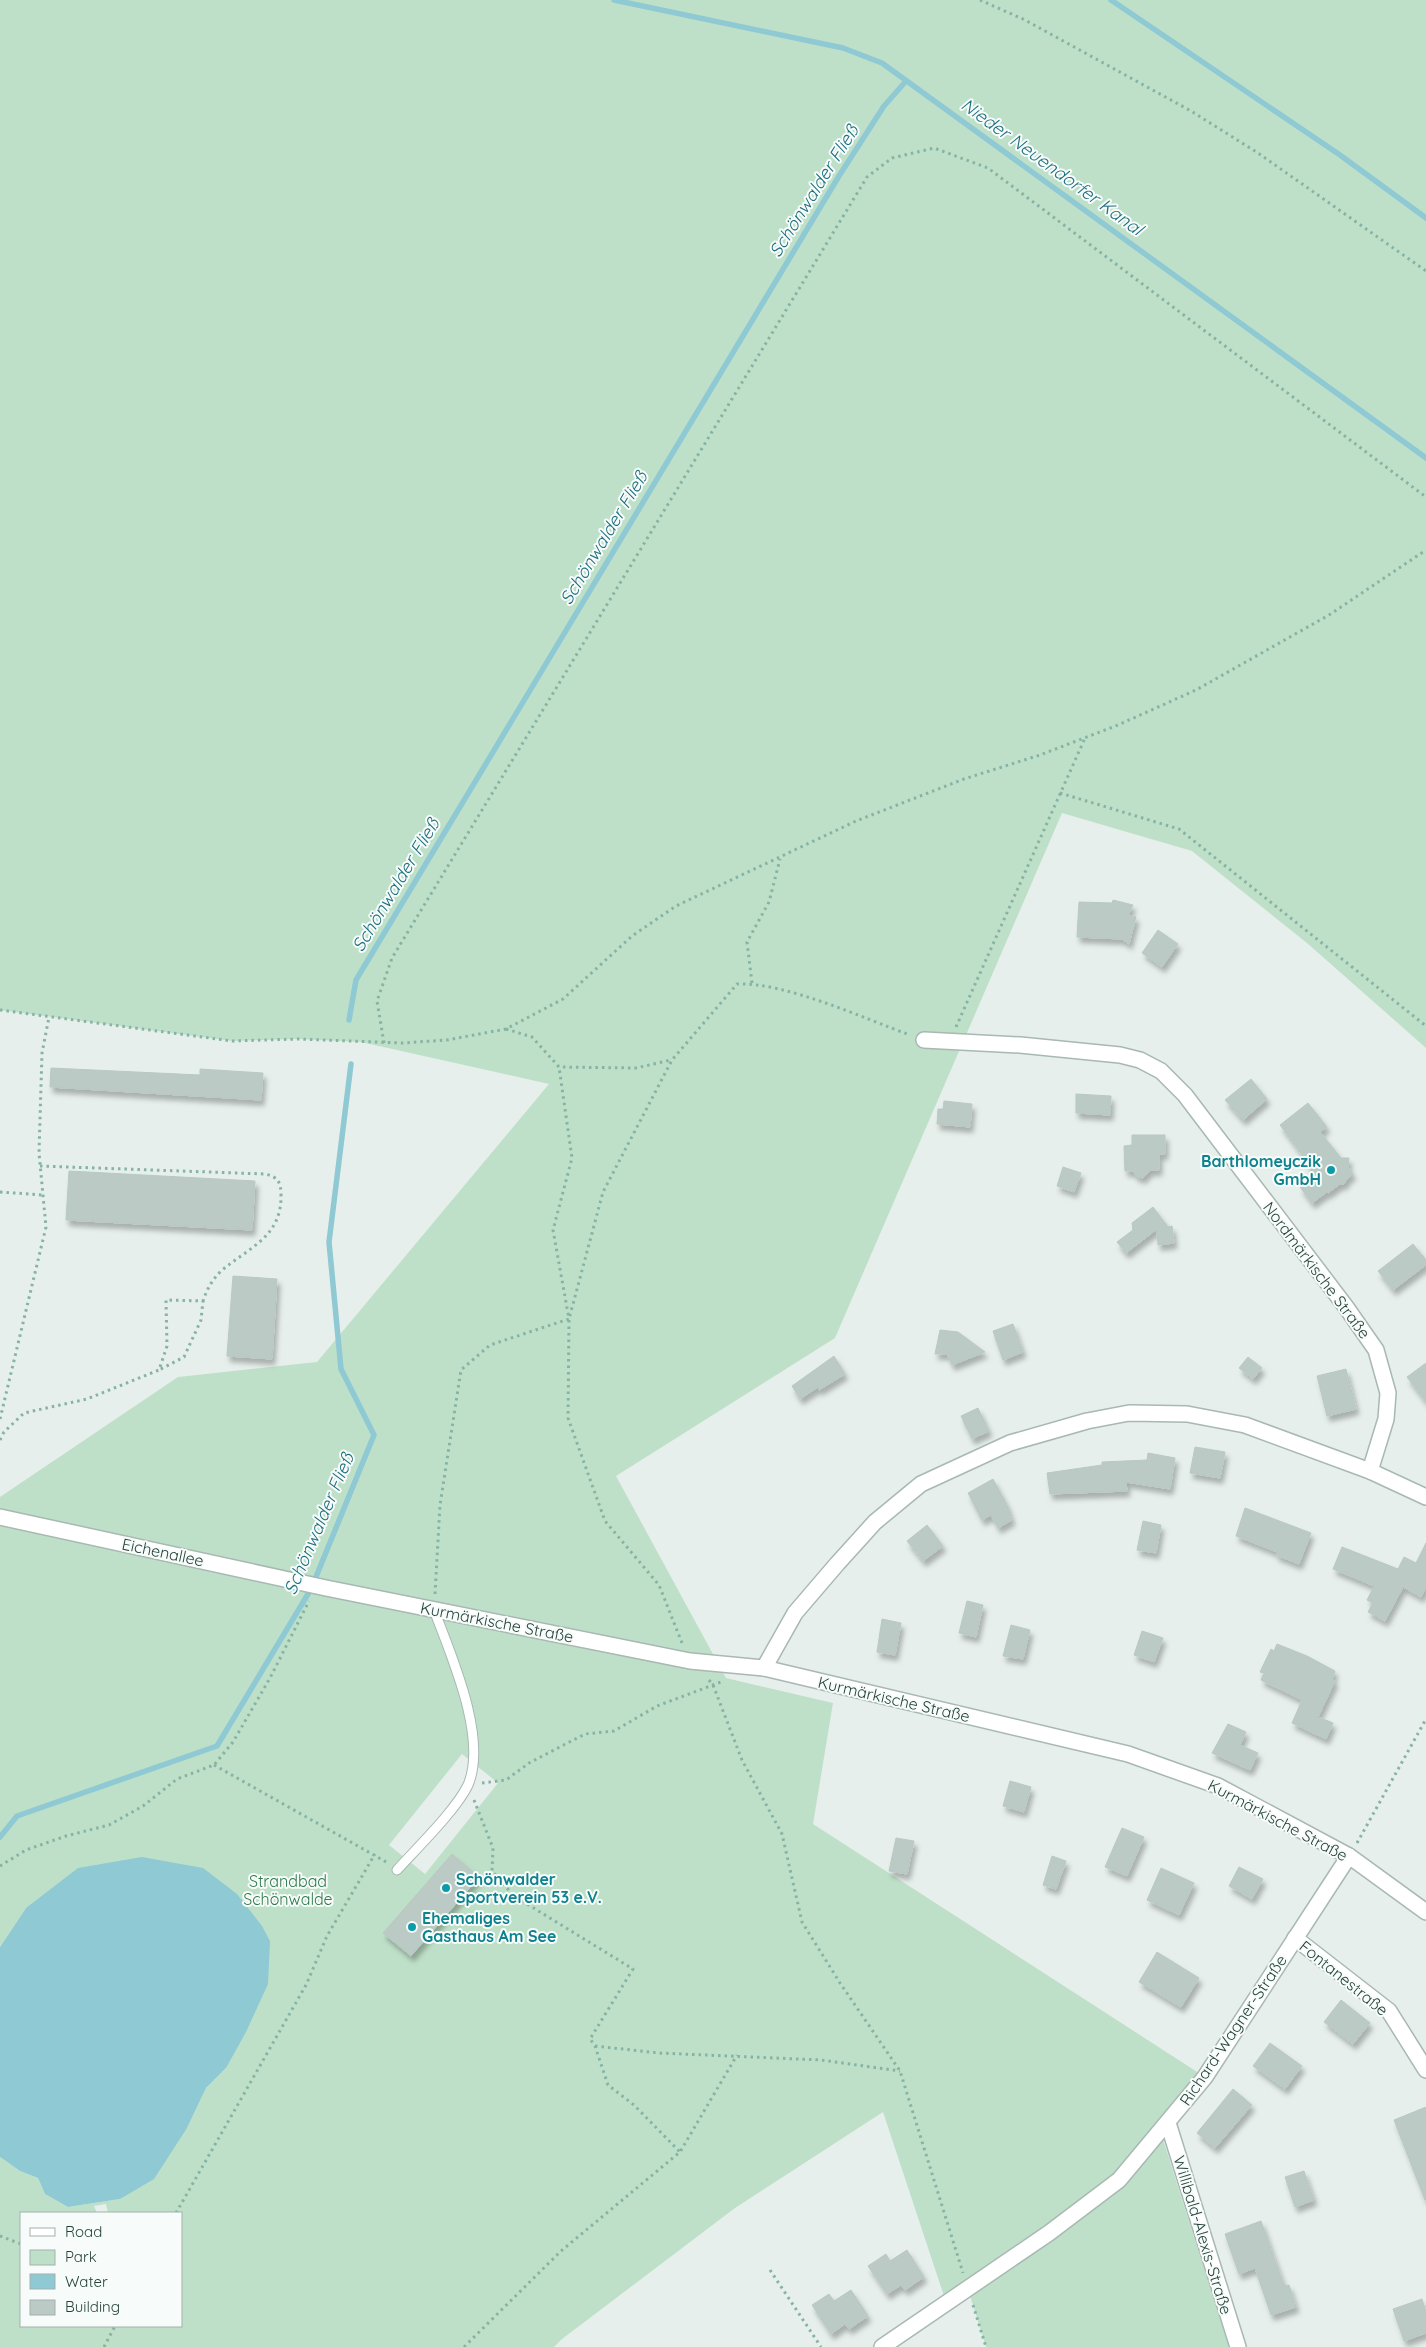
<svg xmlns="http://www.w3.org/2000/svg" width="1426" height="2347" font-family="Quicksand,sans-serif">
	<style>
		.green { fill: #bfe0c8; fill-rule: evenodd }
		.water { fill: #8ec9d4 }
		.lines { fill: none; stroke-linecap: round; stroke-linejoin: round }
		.stream { stroke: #8ec9d4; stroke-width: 5.5 }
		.building { fill: #bbcac4; stroke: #b8c9c2; filter: url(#shadow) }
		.service-casing { stroke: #a8b8b2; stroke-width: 11 }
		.minor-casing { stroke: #a8b8b2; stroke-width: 18 }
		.path { stroke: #86b3a5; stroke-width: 3; stroke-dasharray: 2.5 4; stroke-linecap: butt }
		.service { stroke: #fff; stroke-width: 9 }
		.minor { stroke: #fff; stroke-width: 15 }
		.culture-dot { fill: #0f9aa8; stroke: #f7fbf9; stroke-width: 2 }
		.labels { text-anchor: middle; stroke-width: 4; stroke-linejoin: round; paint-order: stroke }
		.culture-label { font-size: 16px; font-weight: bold; fill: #0d838f; stroke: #f7fbf9; text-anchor: start }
		.street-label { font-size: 16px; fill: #24423a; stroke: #f7fbf9 }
		.park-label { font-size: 16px; fill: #2d7a4b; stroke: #f7fbf9 }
		.water-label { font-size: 18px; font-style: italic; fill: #1c6f80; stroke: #f7fbf9 }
	</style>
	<defs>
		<filter id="shadow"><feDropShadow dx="3" dy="5.5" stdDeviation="2.5" flood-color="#0004"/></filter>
	</defs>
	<rect width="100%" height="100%" fill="#e6efeb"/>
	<path class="green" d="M0,0H1426V1048L1307,943L1192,851L1062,813L835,1338L616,1476L726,1678L833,1703L813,1824L1205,2077L1160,2130L1229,2347H986L968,2289L946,2302L883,2112L735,2208L562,2339L554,2347H0V2157L20,2171L38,2178L45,2194L68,2207L120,2199L187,2128L206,2088L226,2068L26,1908L0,1947V1497L178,1377L317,1362L549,1084L361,1042L297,1039L232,1041L0,1010ZM462,1754L498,1783L425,1874L389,1845ZM106,2204L108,2213H181V2326H21V2213H97L94,2206Z"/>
	<polygon class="water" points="142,1857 203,1868 237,1894 262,1926 270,1941 268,1984 246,2032 226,2068 206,2088 187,2128 154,2179 120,2199 68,2207 45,2194 38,2178 20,2171 0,2157 0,1947 26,1908 78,1868"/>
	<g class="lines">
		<g class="stream">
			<polyline points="614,0 843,48 882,63 1426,458"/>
			<polyline points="1111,0 1340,155 1426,218"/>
			<polyline points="349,1020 356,980 839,176 884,106 906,81"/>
			<polyline points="0,1837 17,1816 217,1746 311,1589 374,1435 341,1369 329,1242 351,1064"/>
		</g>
	</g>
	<g class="building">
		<polygon points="1113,900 1133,905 1128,915 1136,917 1129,944 1122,939 1077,937 1079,902 1112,903"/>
		<polygon points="1158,930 1178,944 1162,967 1142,953"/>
		<polygon points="51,1068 200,1075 200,1069 263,1073 261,1100 50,1087"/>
		<polygon points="1251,1079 1267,1099 1243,1120 1225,1100"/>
		<polygon points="1076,1094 1111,1096 1110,1115 1076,1113"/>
		<polygon points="944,1101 972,1104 970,1127 937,1124 938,1109 943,1109"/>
		<polygon points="1308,1103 1327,1127 1320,1132 1341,1158 1349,1158 1348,1167 1353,1174 1347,1179 1344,1184 1340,1184 1328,1193 1327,1192 1312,1203 1300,1187 1315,1176 1307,1165 1309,1164 1280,1125"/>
		<polygon points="1132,1135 1165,1135 1165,1154 1159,1154 1159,1170 1150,1170 1143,1178 1136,1176 1133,1171 1125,1171 1124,1146 1132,1145"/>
		<polygon points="1063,1167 1081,1173 1074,1192 1057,1186"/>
		<polygon points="69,1171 255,1181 252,1230 66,1220"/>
		<polygon points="1153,1207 1168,1227 1172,1226 1174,1243 1158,1245 1157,1229 1126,1253 1117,1242 1133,1230 1132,1223"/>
		<polygon points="1413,1244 1426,1260 1426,1265 1393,1290 1378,1271"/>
		<polygon points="233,1276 277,1279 272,1359 227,1356"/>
		<polygon points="1013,1324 1023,1352 1003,1360 993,1331"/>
		<polygon points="940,1330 958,1332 985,1352 952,1365 947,1354 935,1354"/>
		<polygon points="834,1356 845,1374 819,1390 818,1387 800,1399 792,1386"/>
		<polygon points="1248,1357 1262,1368 1253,1379 1239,1368"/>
		<polygon points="1426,1363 1426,1402 1407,1377"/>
		<polygon points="1346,1369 1356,1409 1327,1416 1317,1376"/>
		<polygon points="978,1408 989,1431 972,1439 961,1416"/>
		<polygon points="1195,1447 1225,1452 1220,1478 1190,1473"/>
		<polygon points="1148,1453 1175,1458 1170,1489 1126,1482 1127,1491 1050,1494 1047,1473 1102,1465 1102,1462 1147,1460"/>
		<polygon points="993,1479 1007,1505 1012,1520 998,1528 991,1515 982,1520 968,1493"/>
		<polygon points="1245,1508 1311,1533 1299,1564 1276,1555 1277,1552 1236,1536"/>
		<polygon points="1143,1521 1161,1525 1156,1553 1137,1550"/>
		<polygon points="927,1525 943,1546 923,1561 907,1541"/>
		<polygon points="1426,1543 1426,1587 1421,1597 1403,1587 1385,1621 1368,1612 1373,1603 1367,1600 1374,1586 1333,1569 1342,1547 1398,1569 1404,1557 1416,1563"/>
		<polygon points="967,1601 983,1605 976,1637 959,1633"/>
		<polygon points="882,1619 901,1623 895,1655 877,1652"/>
		<polygon points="1011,1625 1030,1630 1023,1659 1003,1656"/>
		<polygon points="1142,1631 1163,1638 1154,1662 1134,1655"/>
		<polygon points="1277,1644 1307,1656 1335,1671 1332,1679 1335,1681 1318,1717 1333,1723 1326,1739 1292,1723 1302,1700 1261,1680 1264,1673 1260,1672 1271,1649 1274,1651"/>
		<polygon points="1228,1724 1246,1732 1240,1745 1258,1753 1250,1770 1212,1753"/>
		<polygon points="1010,1781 1031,1787 1024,1812 1003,1806"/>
		<polygon points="1122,1828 1144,1837 1127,1876 1105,1867"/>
		<polygon points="896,1838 914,1841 907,1874 889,1871"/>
		<polygon points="452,1854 479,1877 411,1956 383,1933"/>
		<polygon points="1052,1856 1066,1861 1056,1889 1043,1885"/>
		<polygon points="1239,1867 1263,1879 1252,1899 1229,1886"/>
		<polygon points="1161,1868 1194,1883 1179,1915 1147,1900"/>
		<polygon points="1157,1952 1199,1978 1181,2007 1139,1982"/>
		<polygon points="1341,2000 1370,2023 1353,2044 1324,2022"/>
		<polygon points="1270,2043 1302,2066 1285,2089 1253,2066"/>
		<polygon points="1233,2089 1252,2105 1215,2148 1197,2133"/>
		<polygon points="1426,2107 1426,2199 1425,2200 1394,2120"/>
		<polygon points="1304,2171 1314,2200 1295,2207 1285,2177"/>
		<polygon points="1261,2221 1284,2286 1289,2285 1296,2307 1271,2315 1255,2268 1239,2274 1225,2234"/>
		<polygon points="907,2250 924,2277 905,2290 901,2285 887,2294 868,2266 886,2254 890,2261"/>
		<polygon points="851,2290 868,2316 849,2329 845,2324 831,2334 812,2305 829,2294 834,2301"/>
		<polygon points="1422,2299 1426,2312 1426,2333 1404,2341 1393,2309"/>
	</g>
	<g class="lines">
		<g class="service-casing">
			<path id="service" d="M397,1870C417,1848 456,1810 468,1785C488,1738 451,1655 434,1610"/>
		</g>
		<g class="minor-casing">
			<g id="minor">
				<polyline points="924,1040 1020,1045 1120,1055 1140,1060 1161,1071 1185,1095 1346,1307 1376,1350 1388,1393 1386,1419 1370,1471"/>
				<polyline points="0,1517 326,1588 690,1661 764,1668 1128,1754 1218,1786 1349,1856 1426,1912"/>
				<polyline points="764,1668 795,1613 837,1564 875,1522 921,1484 1010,1443 1087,1421 1129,1413 1187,1414 1245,1425 1370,1471 1426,1497"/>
				<polyline points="1295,1938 1389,2011 1426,2070"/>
				<polyline points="1168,2123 1238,2347"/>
				<polyline points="882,2347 1049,2233 1119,2180 1205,2077 1349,1856"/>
			</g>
		</g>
		<g class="path">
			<polyline points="980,0 1025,20 1191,111 1258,153 1426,271"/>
			<polyline points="1060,793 1179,829 1426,1026"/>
			<polyline points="752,983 747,942 769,902 780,859"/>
			<polyline points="0,1010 232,1041 297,1039 402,1043 447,1040 506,1029 563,999 632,936 676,906 856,821 964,779 1040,755 1118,725 1196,690 1329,615 1426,550"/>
			<polyline points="956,1027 1085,738"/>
			<polyline points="506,1029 532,1037 559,1067 636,1068 671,1060"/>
			<polyline points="384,1043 377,1001 392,958 867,177 892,158 934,148 988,168 1426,497"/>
			<path d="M40,1166L265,1174C278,1177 281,1182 281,1195C282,1237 248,1248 221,1271C212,1280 207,1289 203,1301"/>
			<polyline points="0,1192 43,1195"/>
			<polyline points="0,1419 46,1227 39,1153 42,1053 49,1017"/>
			<polyline points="0,1440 4,1432 24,1413 87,1399 159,1370 167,1346 166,1300 203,1301 201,1320 184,1357 159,1370"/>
			<polyline points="435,1594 440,1505 461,1370 490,1345 569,1319 553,1230 572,1158 559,1067"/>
			<path d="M682,1643L659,1585L605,1521L568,1418L569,1319L603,1192L672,1060L737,984C785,982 863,1018 910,1035"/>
			<polyline points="709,1680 713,1685 742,1760 782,1834 802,1922 840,1983 900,2071 963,2273"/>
			<polyline points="214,1765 388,1863"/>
			<polyline points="482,1783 506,1780 529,1763 585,1734 614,1731 657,1706 721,1682"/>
			<polyline points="474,1800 493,1848 492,1871 514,1896 633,1969 590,2039 595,2046 608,2085 634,2105 680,2152"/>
			<polyline points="1357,1843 1426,1719"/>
			<polyline points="0,1866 26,1850 66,1836 109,1825 143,1806 177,1779 214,1765 233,1742 270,1678 309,1601"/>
			<polyline points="595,2046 659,2053 821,2060 900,2071"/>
			<polyline points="176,2213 306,1985 327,1936 375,1854"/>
			<polyline points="0,2236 21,2244"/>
			<polyline points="770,2270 821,2347"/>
			<polyline points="973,2305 986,2347"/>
			<polyline points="104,2347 115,2326"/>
			<polyline points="464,2347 561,2251 680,2152 737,2055"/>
		</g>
		<use href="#service" class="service"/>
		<use href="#minor" class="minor"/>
	</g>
	<g class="culture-dot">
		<circle cx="1331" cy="1170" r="5"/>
		<circle cx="446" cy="1888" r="5"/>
		<circle cx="412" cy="1927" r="5"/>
	</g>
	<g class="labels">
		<g class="culture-label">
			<text x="1321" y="1167" text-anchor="end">Barthlomeyczik<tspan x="1321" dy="18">GmbH</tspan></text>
			<text x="456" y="1885">Schönwalder<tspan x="456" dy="18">Sportverein 53 e.V.</tspan></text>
			<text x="422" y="1924">Ehemaliges<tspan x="422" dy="18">Gasthaus Am See</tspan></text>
		</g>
		<g class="street-label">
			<text transform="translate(1317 1270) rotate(53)" y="6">Nordmärkische Straße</text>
			<text transform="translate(163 1552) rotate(12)" y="6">Eichenallee</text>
			<text transform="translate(497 1622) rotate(11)" y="6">Kurmärkische Straße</text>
			<text transform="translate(894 1699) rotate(13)" y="6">Kurmärkische Straße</text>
			<text transform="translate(1278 1820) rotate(28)" y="6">Kurmärkische Straße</text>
			<text transform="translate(1344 1978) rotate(39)" y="6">Fontanestraße</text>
			<text transform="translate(1233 2030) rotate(-56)" y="6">Richard-Wagner-Straße</text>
			<text transform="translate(1203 2235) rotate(73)" y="6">Willibald-Alexis-Straße</text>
		</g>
		<g class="park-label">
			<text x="288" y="1887">Strandbad<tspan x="288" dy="18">Schönwalde</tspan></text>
		</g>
		<g class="water-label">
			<text transform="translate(1052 167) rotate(36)" y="6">Nieder Neuendorfer Kanal</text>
			<text transform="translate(814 191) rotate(-58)" y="6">Schönwalder Fließ</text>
			<text transform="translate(604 538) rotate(-59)" y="6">Schönwalder Fließ</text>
			<text transform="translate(396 885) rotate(-59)" y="6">Schönwalder Fließ</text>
			<text transform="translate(319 1524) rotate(-67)" y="6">Schönwalder Fließ</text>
		</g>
	</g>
	<rect x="20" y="2212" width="162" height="115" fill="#f7fbf9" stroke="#a3b1ad"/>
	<rect x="30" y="2228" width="25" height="8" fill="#ffffff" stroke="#a3b1ad"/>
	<text x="65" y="2237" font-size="15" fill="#24423a">Road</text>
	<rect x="30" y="2250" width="25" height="15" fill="#bfe0c8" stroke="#a3b1ad"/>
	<text x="65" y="2262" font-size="15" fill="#24423a">Park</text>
	<rect x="30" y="2274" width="25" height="15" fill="#8ec9d4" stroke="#a3b1ad"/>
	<text x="65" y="2287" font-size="15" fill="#24423a">Water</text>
	<rect x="30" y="2300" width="25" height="15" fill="#bbcac4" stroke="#a3b1ad"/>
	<text x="65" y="2312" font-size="15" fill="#24423a">Building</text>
</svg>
